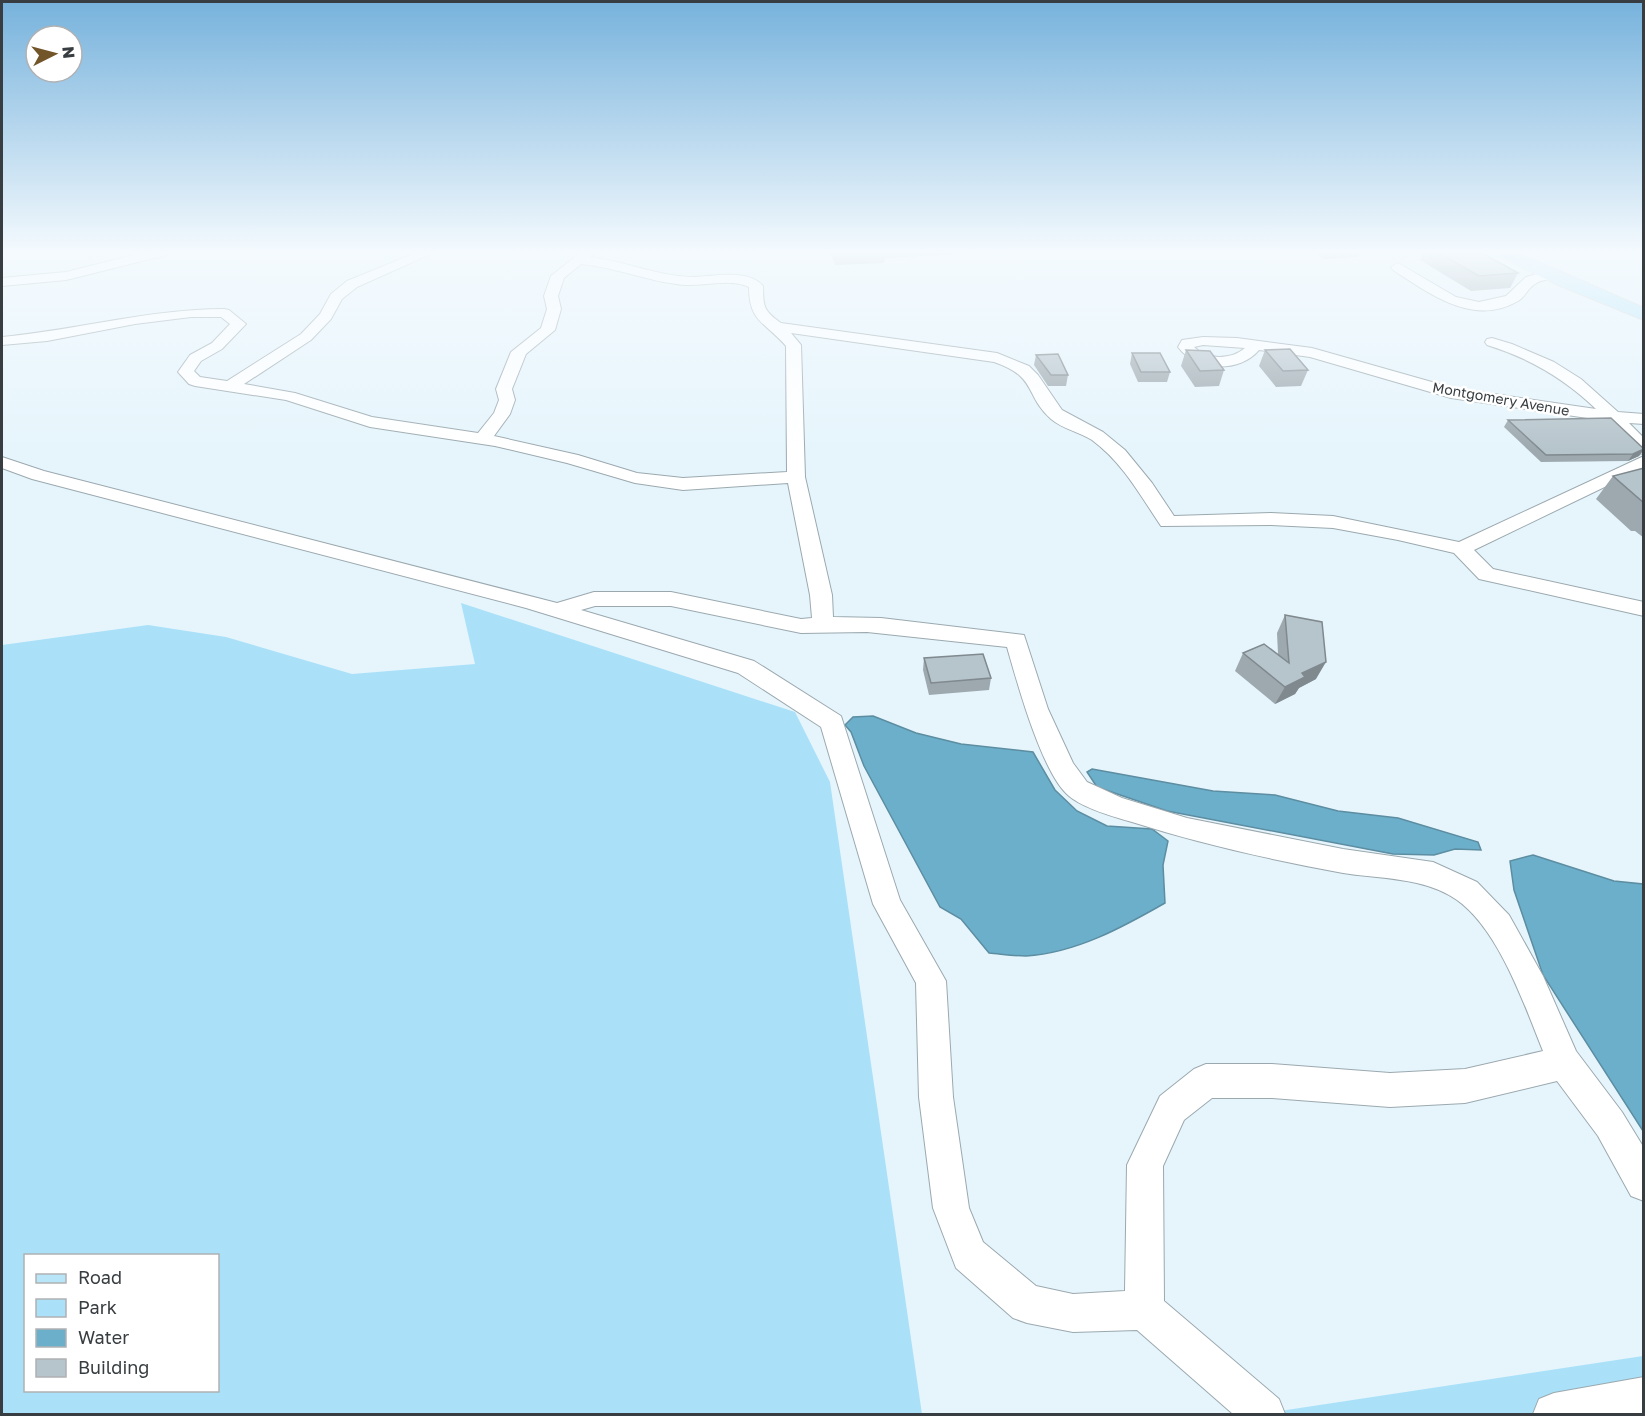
<svg xmlns="http://www.w3.org/2000/svg" width="1645" height="1416" font-family="'Golos Text',sans-serif">
	<style>
		.green { fill: #aae1f9; fill-rule: evenodd }
		.water { fill: #6cafcb; stroke: #5c8da1; stroke-width: 1.5 }
		.lines { fill: none; stroke-linecap: round; stroke-linejoin: round }
		.minor-casing { stroke: #9ba9af; stroke-width: 2 }
		.major-casing { stroke: #d3d4d5; stroke-width: 2 }
		.minor { fill: #fff; fill-rule: evenodd }
		.major { fill: #b8e5f7; fill-rule: evenodd }
		.wall { fill: #9da9af }
		.shaded-wall { fill: #7f898e }
		.building { fill: #b6c4cb; stroke: #7f898e; stroke-width: 1.5 }
		.labels { text-anchor: middle; stroke-width: 5; stroke-linejoin: round; paint-order: stroke }
		.far-street-label { font-size: 14px; fill: #373d40; stroke: #fff }
	</style>
	<rect width="100%" height="100%" fill="#e6f5fc"/>
	<g class="green">
		<path d="M461,603L795,712L830,782L922,1414H2V645L148,625L226,637L352,674L475,664ZM26,1256H218V1390H26Z"/>
		<polygon points="1643,1356 1643,1414 1260,1414"/>
	</g>
	<g class="water">
		<path d="M873,716L916,733L961,744L1033,752L1055,790L1077,811L1107,826L1152,829L1168,841L1163,865L1165,903C1123,927 1076,953 1026,956C1014,956 1001,954 989,953L961,919L940,907L864,766L851,732L845,725L853,717Z"/>
		<polygon points="1092,769 1213,791 1275,795 1338,811 1398,818 1478,842 1481,850 1455,849 1434,855 1393,854 1167,811 1097,787 1087,772"/>
		<polygon points="1533,855 1614,881 1643,884 1643,1131 1543,975 1514,890 1510,861"/>
	</g>
	<g class="lines">
		<g class="minor-casing">
			<g id="minor">
				<polygon points="146,252 168,252 166,255 66,280 2,286 2,278 66,272"/>
				<path d="M418,252H435L357,287L342,299L331,319L311,340L244,384L295,393L372,417L478,433L494,413L499,400L496,389L511,352L541,328L547,309L544,296L551,276L581,252H595L590,257C624,261 657,276 691,277C712,277 748,268 763,286C763,307 764,311 781,323L997,353L1029,366L1038,375L1062,410L1103,432L1125,450L1152,483L1174,516L1271,513L1333,516L1459,542L1644,456V468L1474,550L1493,569L1644,602V616L1479,579L1454,553L1398,540L1333,528L1271,525L1161,526C1140,495 1123,463 1092,440C1079,432 1063,429 1051,419C1024,395 1038,377 994,362L791,333L801,345L805,477L832,595L833,617L881,618L1024,635L1048,709L1073,763L1087,782L1122,798L1187,818L1343,849L1433,862L1477,882L1509,915L1543,976L1576,1051L1622,1112L1644,1148V1201L1631,1196L1598,1136L1557,1081L1465,1103L1390,1107L1272,1098H1212L1184,1120L1163,1166L1164,1301L1279,1399L1285,1414H1233L1137,1330L1073,1332L1027,1323L1013,1318L956,1268L933,1208L919,1097L916,983L873,904L821,727L738,673L526,608L32,479L2,468V457L44,471L557,603L594,592H671L801,619L812,618L810,595L788,483L683,490L635,483L567,463L495,446L370,427L286,400L195,386L189,384L178,372L190,355L212,343L230,324L221,317H191L135,324L47,341L2,345V337C77,330 149,309 224,309L229,310L246,324L222,349L201,361L194,371L200,377L227,381L301,334L320,314L331,294L347,281ZM581,264C616,267 649,282 684,285C704,286 731,278 749,287C749,322 765,322 786,346L787,472L683,478L637,473L578,455L494,436L510,414L515,400L512,389L526,354L555,330L561,309L558,296L564,278ZM595,606H671L801,633L867,632L1007,647C1017,682 1042,774 1069,796C1083,808 1114,817 1132,822C1201,844 1272,860 1343,873C1380,879 1425,877 1457,900C1499,930 1524,1004 1543,1051L1465,1069L1390,1073L1272,1064H1206L1194,1069L1160,1096L1127,1165L1125,1291L1073,1294L1036,1286L983,1242L969,1208L953,1097L946,981L900,900L841,716L754,661L581,610Z"/>
				<path d="M1398,263L1456,297L1479,302L1506,296L1526,277L1549,271L1556,275C1550,281 1541,279 1535,284C1528,288 1525,297 1518,301C1474,327 1430,294 1393,270L1391,267Z"/>
				<path d="M1203,337L1237,338L1312,348L1453,388L1596,409C1564,378 1529,358 1487,345L1485,342L1487,339L1492,338L1512,344L1554,362L1581,379L1618,412L1644,414V424L1629,423L1644,438V454L1638,453L1608,421L1451,398L1310,357L1259,350C1240,373 1196,372 1178,347L1182,340ZM1203,345L1245,348C1231,360 1207,360 1194,347Z"/>
				<polygon points="1644,1377 1644,1414 1533,1414 1539,1399 1554,1393"/>
			</g>
		</g>
		<g class="major-casing">
			<polygon id="major" points="1495,252 1516,252 1644,308 1644,320 1558,285 1497,255"/>
		</g>
		<use href="#minor" class="minor"/>
		<use href="#major" class="major"/>
	</g>
	<g class="wall">
		<polygon points="830,252 982,252 982,253 885,258 884,263 835,265"/>
		<polygon points="1317,252 1360,252 1358,257 1323,259"/>
		<polygon points="1423,252 1480,252 1518,273 1510,288 1471,291 1420,260"/>
		<polygon points="1186,350 1224,370 1219,386 1195,387 1181,366"/>
		<polygon points="1265,350 1308,370 1301,386 1276,387 1259,366"/>
		<polygon points="1132,353 1170,372 1167,382 1138,382 1130,364"/>
		<polygon points="1036,355 1068,375 1066,386 1048,386 1034,365"/>
		<polygon points="1508,420 1644,448 1644,450 1639,456 1628,461 1541,462 1504,427"/>
		<polygon points="1644,468 1644,538 1635,531 1631,531 1596,499 1613,476"/>
		<polygon points="1285,615 1316,679 1299,688 1295,694 1275,704 1235,671 1243,653 1278,654 1277,633"/>
		<polygon points="924,658 991,678 989,690 929,695 923,670"/>
	</g>
	<g class="shaded-wall">
		<polygon points="1644,449 1639,456 1628,461 1633,454"/>
		<polygon points="1326,662 1316,679 1299,688 1295,694 1275,704 1285,687 1302,673"/>
	</g>
	<g class="building">
		<polygon points="1437,252 1480,252 1518,273 1479,276"/>
		<polygon points="1290,349 1308,370 1283,371 1265,350"/>
		<polygon points="1186,350 1210,351 1224,370 1200,371"/>
		<polygon points="1132,353 1160,353 1170,372 1141,372"/>
		<polygon points="1058,354 1068,375 1051,375 1036,355"/>
		<polygon points="1611,418 1644,449 1633,454 1546,455 1508,420"/>
		<polygon points="1644,468 1644,503 1613,476"/>
		<polygon points="1285,615 1322,622 1326,662 1302,673 1305,677 1285,687 1243,653 1264,644 1289,663"/>
		<polygon points="983,654 991,678 931,683 924,658"/>
	</g>
	<linearGradient id="sky" x2="0" y2="1"><stop stop-color="#76b2dc"/><stop offset="0.56" stop-color="#f4fafe"/><stop offset="1" stop-color="#f4fafe" stop-opacity="0"/></linearGradient>
	<rect width="1645" height="450" fill="url(#sky)"/>
	<g class="labels">
		<g class="far-street-label">
			<text transform="translate(1501 399) rotate(10)" y="5">Montgomery Avenue</text>
		</g>
	</g>
	<rect width="1645" height="1416" fill="none" stroke="#373d40" stroke-width="6"/>
	<rect x="24" y="1254" width="195" height="138" fill="#ffffff" stroke="#afb1b3" stroke-width="1.5"/>
	<rect x="36" y="1274" width="30" height="9" fill="#b8e5f7" stroke="#afb1b3" stroke-width="1.5"/>
	<text x="78" y="1284" font-size="18" fill="#373d40">Road</text>
	<rect x="36" y="1299" width="30" height="18" fill="#aae1f9" stroke="#afb1b3" stroke-width="1.5"/>
	<text x="78" y="1314" font-size="18" fill="#373d40">Park</text>
	<rect x="36" y="1329" width="30" height="18" fill="#6cafcb" stroke="#afb1b3" stroke-width="1.5"/>
	<text x="78" y="1344" font-size="18" fill="#373d40">Water</text>
	<rect x="36" y="1359" width="30" height="18" fill="#b6c4cb" stroke="#afb1b3" stroke-width="1.5"/>
	<text x="78" y="1374" font-size="18" fill="#373d40">Building</text>
	<g transform="translate(54 54) rotate(84)"><circle r="28" fill="#ffffff" stroke="#afb1b3" stroke-width="1.5"/>
	<path d="M0-4.5L10 22L0 15L-10 22Z" fill="#725528"/>
	<text y="-9" font-size="16" font-weight="bold" text-anchor="middle" fill="#373d40">N</text>
	</g>
</svg>
